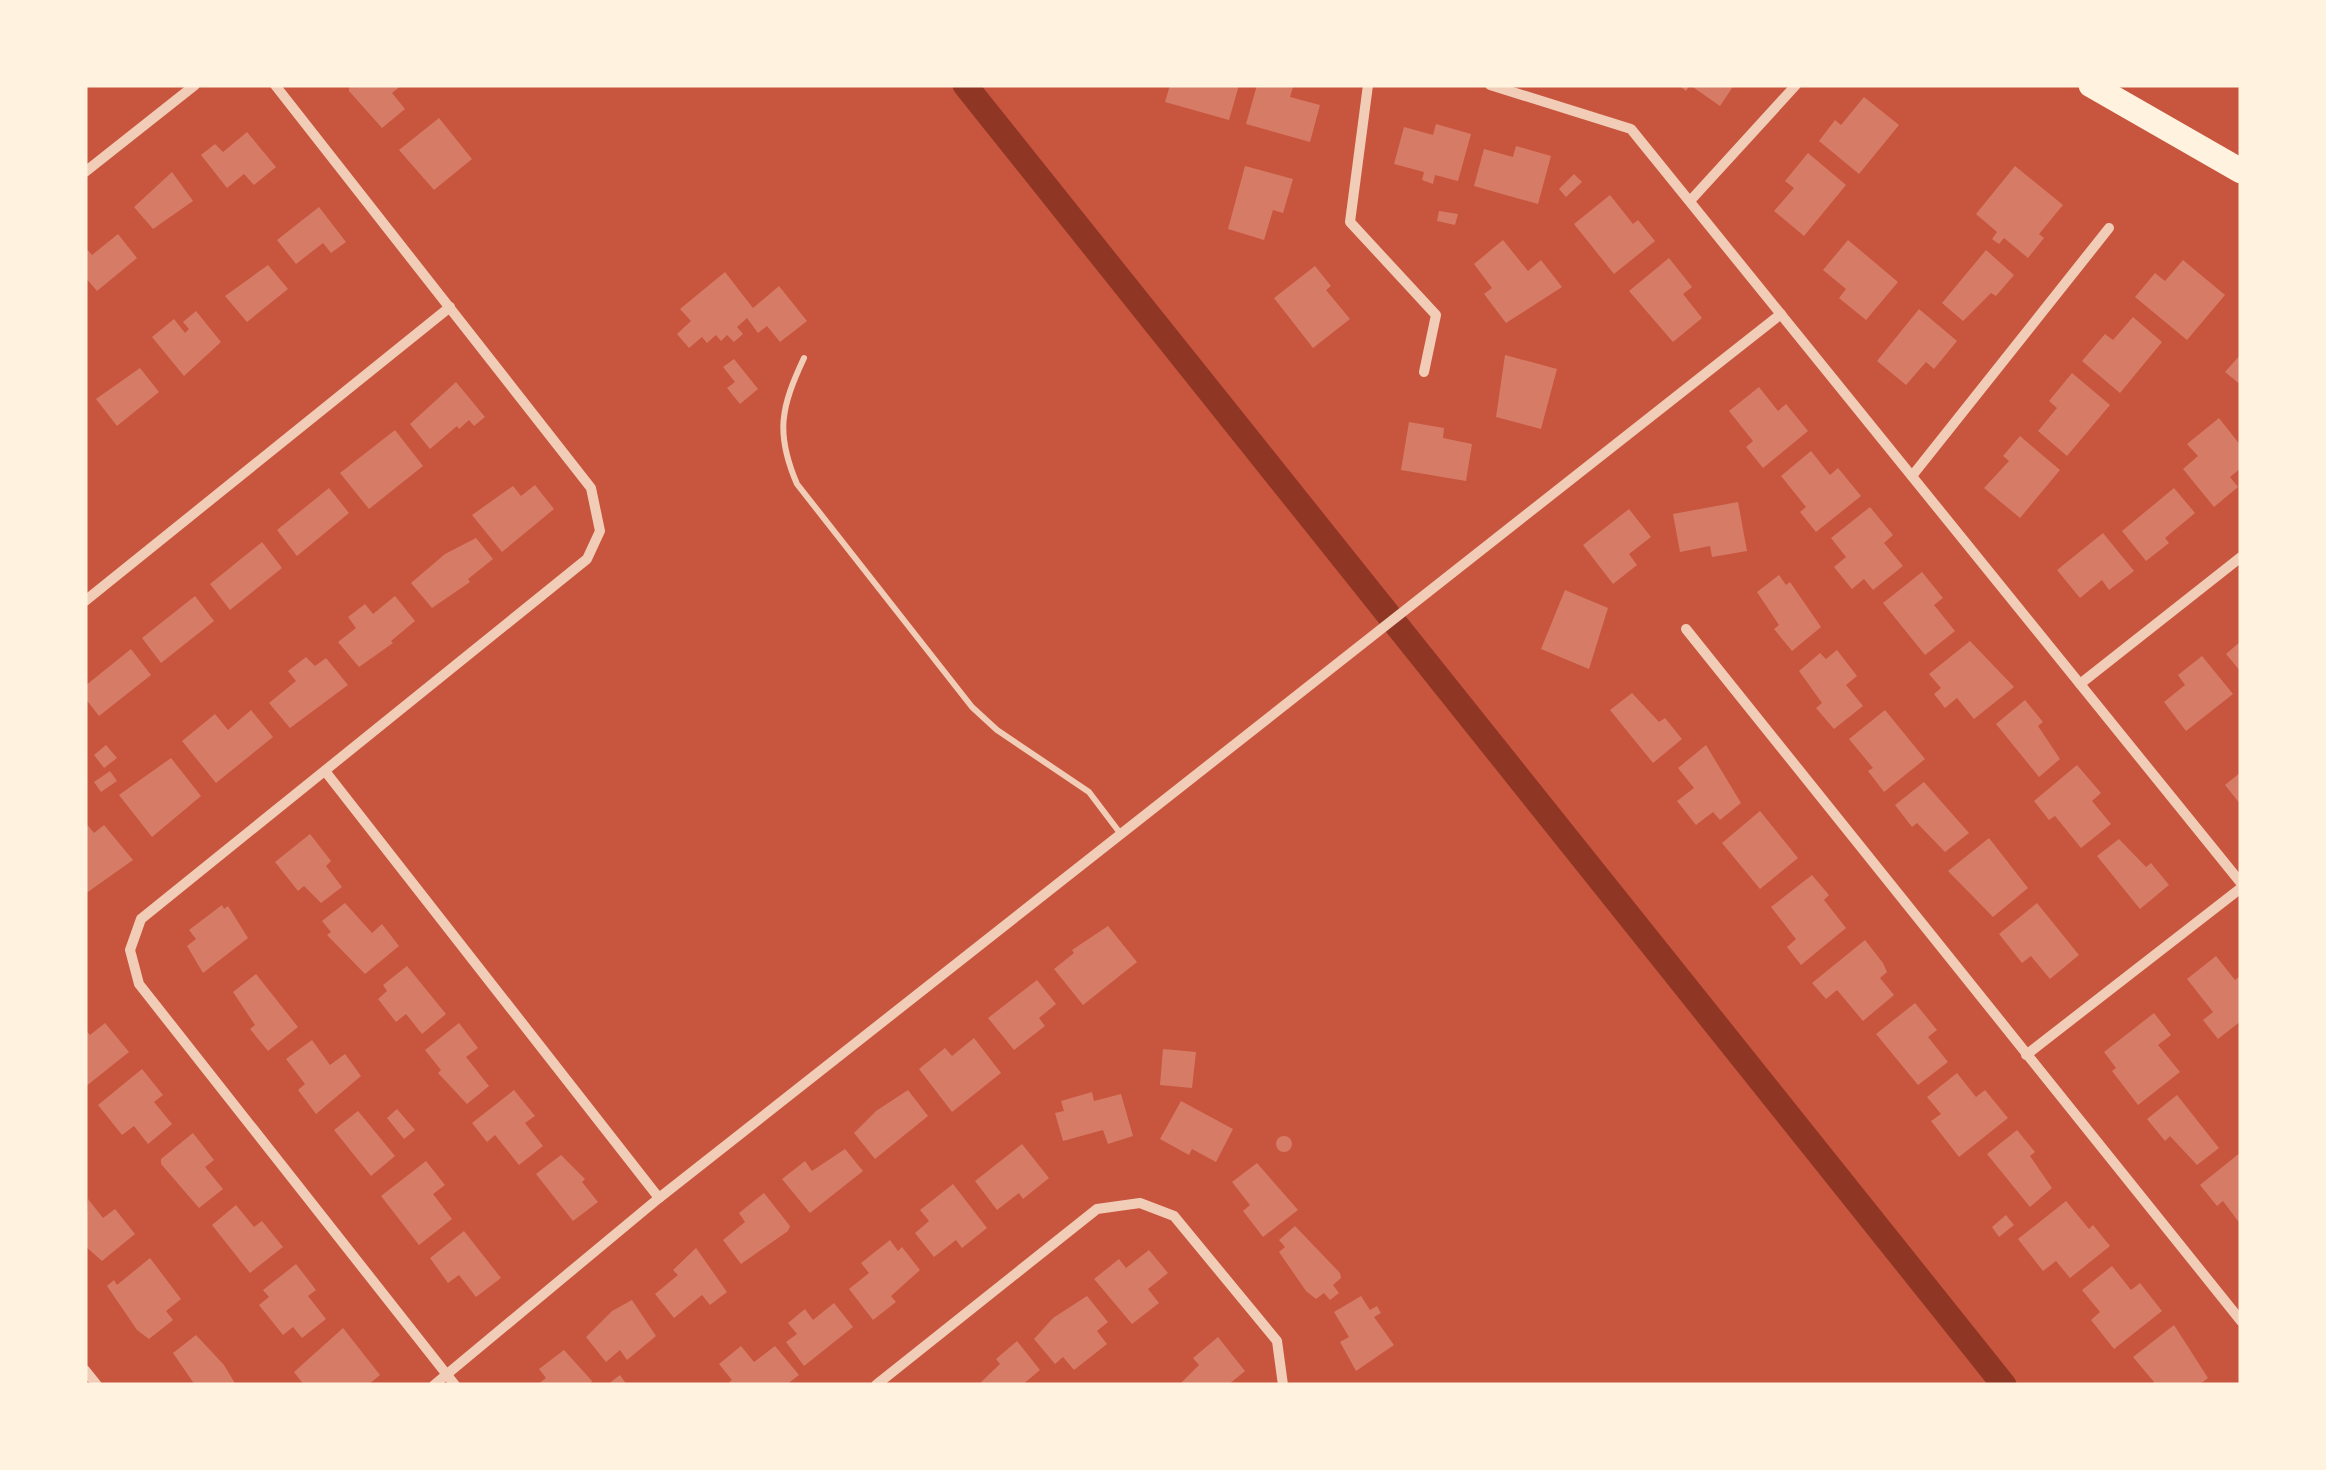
<svg xmlns="http://www.w3.org/2000/svg" width="2326" height="1470" font-family="'Nunito Sans',sans-serif">
	<style>
		.lines { fill: none; stroke-linecap: round; stroke-linejoin: round }
		.canal { stroke: #8f3625; stroke-width: 25 }
		.building { fill: #d67c66 }
		.service { stroke: #f1ccb7; stroke-width: 6 }
		.minor { stroke: #f1ccb7; stroke-width: 10 }
		.motorway { stroke: #fff3e0; stroke-width: 25 }
	</style>
	<rect width="100%" height="100%" fill="#c8553d"/>
	<g class="lines">
		<polyline class="canal" points="965,85 2004,1385"/>
	</g>
	<g class="building">
		<polygon points="349,85 402,85 392,93 405,109 382,128 349,91"/>
		<polygon points="1170,85 1239,85 1229,120 1165,102"/>
		<polygon points="1257,85 1293,87 1290,97 1320,105 1310,142 1246,124"/>
		<polygon points="1678,85 1734,85 1720,106 1690,85 1686,91"/>
		<polygon points="1864,97 1899,125 1859,174 1819,141 1835,120 1841,125"/>
		<polygon points="439,118 472,159 434,190 399,150"/>
		<polygon points="1436,124 1471,134 1458,181 1435,175 1433,184 1422,180 1424,172 1394,164 1404,127 1433,135"/>
		<polygon points="247,132 276,167 254,185 244,174 227,188 201,155 215,144 223,152"/>
		<polygon points="1516,146 1551,156 1538,204 1474,186 1484,149 1513,157"/>
		<polygon points="1808,153 1846,185 1804,236 1774,211 1794,188 1785,181"/>
		<polygon points="1245,166 1293,179 1283,213 1273,210 1264,240 1228,229"/>
		<polygon points="2015,166 2063,205 2039,234 2044,238 2028,258 2004,238 1999,244 1992,239 1997,232 1976,214"/>
		<polygon points="172,172 193,201 153,229 134,207"/>
		<polygon points="1574,174 1582,182 1566,197 1559,189"/>
		<polygon points="1610,195 1633,224 1638,220 1655,241 1614,274 1574,224"/>
		<polygon points="319,207 346,242 331,253 323,243 296,264 277,240"/>
		<polygon points="1439,211 1458,214 1455,225 1437,221"/>
		<polygon points="118,234 137,258 97,291 85,277 85,247 92,255"/>
		<polygon points="1503,240 1528,271 1541,260 1562,287 1506,323 1484,294 1492,288 1474,264"/>
		<polygon points="1848,240 1898,282 1866,320 1839,298 1846,289 1823,270"/>
		<polygon points="1986,250 2014,275 1996,296 1991,293 1963,321 1942,303"/>
		<polygon points="1669,258 1692,287 1683,294 1702,318 1673,342 1629,291"/>
		<polygon points="2183,260 2225,295 2187,340 2135,297 2155,273 2165,281"/>
		<polygon points="268,265 288,289 247,322 225,296"/>
		<polygon points="1315,266 1331,286 1326,290 1350,319 1313,348 1274,298"/>
		<polygon points="725,272 753,308 779,286 807,321 780,342 767,326 758,333 747,318 737,327 743,334 734,342 727,335 721,341 716,335 707,343 702,337 689,348 677,334 691,321 680,309"/>
		<polygon points="1919,309 1957,341 1934,369 1926,362 1906,385 1877,361"/>
		<polygon points="196,311 221,342 184,376 152,337 174,319 185,333 189,329 183,322"/>
		<polygon points="2133,317 2162,342 2120,393 2082,361 2105,334 2113,340"/>
		<polygon points="2241,354 2241,385 2225,372"/>
		<polygon points="1505,355 1557,369 1541,429 1496,417"/>
		<polygon points="734,359 758,389 740,404 727,388 735,382 723,367"/>
		<polygon points="140,368 159,392 117,426 96,399"/>
		<polygon points="2072,373 2110,405 2067,456 2038,431 2057,408 2049,401"/>
		<polygon points="456,382 485,417 474,426 469,420 459,429 457,426 430,449 410,424"/>
		<polygon points="1759,387 1778,411 1786,404 1808,431 1763,468 1746,447 1753,441 1729,411"/>
		<polygon points="2219,418 2241,446 2241,468 2230,477 2238,487 2214,507 2183,469 2198,456 2187,444"/>
		<polygon points="1409,422 1444,428 1443,438 1472,444 1466,481 1401,470"/>
		<polygon points="395,430 423,466 369,509 340,473"/>
		<polygon points="2020,436 2060,470 2020,518 1984,488 2009,461 2003,456"/>
		<polygon points="1811,451 1830,475 1838,468 1861,496 1816,532 1800,512 1806,507 1781,476"/>
		<polygon points="535,485 554,509 502,552 472,515 513,486 521,496"/>
		<polygon points="329,488 349,513 297,556 277,530"/>
		<polygon points="2174,488 2195,513 2165,538 2169,543 2146,561 2122,531"/>
		<polygon points="1738,502 1747,551 1712,557 1710,546 1680,552 1673,514"/>
		<polygon points="1870,507 1893,535 1884,543 1903,566 1873,590 1864,579 1852,589 1834,567 1846,557 1831,538"/>
		<polygon points="1629,509 1651,537 1629,554 1637,565 1613,584 1583,545"/>
		<polygon points="2103,533 2134,571 2109,590 2102,580 2080,598 2057,570"/>
		<polygon points="476,538 493,559 468,579 470,582 432,608 411,583 445,554"/>
		<polygon points="262,542 282,568 230,610 210,584"/>
		<polygon points="1922,572 1943,598 1934,605 1955,631 1925,655 1883,603"/>
		<polygon points="1779,575 1786,585 1790,582 1821,627 1792,651 1774,629 1779,625 1757,592"/>
		<polygon points="1565,590 1608,608 1589,669 1541,649"/>
		<polygon points="195,596 214,621 161,663 142,638"/>
		<polygon points="395,596 415,621 391,641 393,643 359,667 338,642 356,628 348,617 365,604 373,614"/>
		<polygon points="1970,641 2014,687 1974,719 1957,698 1945,708 1934,694 1941,688 1929,674"/>
		<polygon points="2241,641 2241,672 2226,654"/>
		<polygon points="131,649 151,675 99,716 85,698 85,686"/>
		<polygon points="1837,650 1857,676 1846,685 1863,706 1834,729 1816,708 1822,703 1799,671 1820,653 1826,659"/>
		<polygon points="2202,656 2233,694 2186,731 2164,702 2185,685 2178,675"/>
		<polygon points="306,657 315,666 326,658 348,685 290,728 269,703 296,681 288,671"/>
		<polygon points="1632,693 1659,722 1665,718 1682,739 1653,763 1610,710"/>
		<polygon points="2025,700 2043,722 2038,726 2060,759 2039,777 1996,724"/>
		<polygon points="251,710 273,737 216,783 182,741 215,714 228,730"/>
		<polygon points="1885,710 1925,759 1884,792 1868,771 1873,768 1849,739"/>
		<polygon points="106,745 117,758 104,768 94,755"/>
		<polygon points="1706,745 1741,803 1720,820 1713,812 1696,825 1677,801 1694,788 1678,768"/>
		<polygon points="171,758 201,796 152,837 119,795"/>
		<polygon points="2077,765 2101,793 2092,801 2111,824 2081,848 2055,816 2049,820 2034,801"/>
		<polygon points="110,771 117,781 101,792 94,782"/>
		<polygon points="2241,772 2241,805 2225,785"/>
		<polygon points="1924,782 1969,833 1945,852 1917,823 1912,827 1895,805"/>
		<polygon points="1760,811 1798,858 1760,889 1722,843"/>
		<polygon points="85,822 94,833 104,825 133,860 85,894"/>
		<polygon points="310,834 331,861 326,866 342,887 321,903 304,886 298,891 275,862"/>
		<polygon points="1989,838 2028,888 1993,917 1948,871"/>
		<polygon points="2119,839 2146,867 2151,863 2169,885 2140,909 2097,856"/>
		<polygon points="1812,875 1829,895 1824,900 1846,928 1801,965 1787,947 1796,939 1771,907"/>
		<polygon points="345,903 372,933 382,924 399,946 365,974 327,935 331,932 322,921"/>
		<polygon points="2037,903 2079,955 2050,979 2031,956 2022,963 1999,934"/>
		<polygon points="222,905 224,909 228,906 248,938 203,973 187,946 196,939 189,930"/>
		<polygon points="1108,926 1137,962 1083,1005 1054,969 1074,953 1072,950"/>
		<polygon points="1865,940 1883,963 1887,972 1880,978 1894,995 1863,1021 1837,990 1826,999 1812,983"/>
		<polygon points="2216,956 2235,980 2241,975 2241,1021 2218,1039 2203,1020 2213,1012 2187,979"/>
		<polygon points="407,966 446,1014 422,1034 406,1014 396,1022 378,999 387,991 383,985"/>
		<polygon points="256,974 298,1027 268,1051 250,1029 255,1025 233,992"/>
		<polygon points="1037,980 1056,1004 1039,1018 1045,1026 1014,1050 988,1018"/>
		<polygon points="1915,1003 1937,1030 1928,1037 1948,1062 1918,1085 1876,1034"/>
		<polygon points="2154,1013 2171,1035 2158,1045 2180,1072 2138,1105 2112,1071 2116,1068 2104,1052"/>
		<polygon points="105,1023 129,1052 85,1087 85,1029 90,1035"/>
		<polygon points="459,1023 478,1048 466,1057 489,1086 467,1104 438,1073 441,1070 425,1050"/>
		<polygon points="974,1038 1001,1073 952,1112 919,1069 945,1048 952,1056"/>
		<polygon points="312,1040 330,1065 345,1054 361,1076 316,1114 298,1090 305,1084 286,1059"/>
		<polygon points="1163,1049 1196,1052 1192,1088 1160,1085"/>
		<polygon points="142,1069 163,1095 154,1102 172,1124 148,1144 134,1126 122,1135 98,1105"/>
		<polygon points="1957,1073 1976,1097 1985,1090 2008,1118 1959,1157 1931,1121 1941,1114 1927,1097"/>
		<polygon points="514,1090 535,1116 525,1123 543,1146 519,1165 495,1135 487,1142 472,1123"/>
		<polygon points="908,1090 928,1116 875,1159 854,1133 876,1111"/>
		<polygon points="1092,1092 1094,1101 1121,1094 1133,1136 1108,1144 1103,1130 1063,1141 1055,1113 1064,1111 1061,1101"/>
		<polygon points="2177,1095 2219,1148 2197,1165 2170,1136 2165,1141 2147,1119"/>
		<polygon points="1181,1101 1233,1129 1216,1162 1192,1149 1189,1155 1160,1139"/>
		<polygon points="397,1109 415,1130 404,1139 387,1118"/>
		<polygon points="358,1111 395,1156 371,1176 334,1130"/>
		<polygon points="2017,1130 2035,1152 2030,1156 2052,1188 2030,1207 1987,1154"/>
		<polygon points="193,1133 214,1160 205,1167 223,1189 199,1208 161,1164 161,1159"/>
		<circle cx="1284" cy="1144" r="8"/>
		<polygon points="1022,1144 1049,1178 1023,1199 1019,1193 997,1210 975,1181"/>
		<polygon points="845,1149 863,1171 810,1213 782,1179 805,1161 812,1171"/>
		<polygon points="2241,1152 2241,1225 2223,1201 2217,1206 2200,1185"/>
		<polygon points="561,1155 585,1179 582,1182 598,1202 573,1221 536,1174"/>
		<polygon points="426,1161 445,1185 433,1194 452,1219 419,1245 381,1196"/>
		<polygon points="1257,1163 1298,1210 1263,1237 1243,1211 1250,1205 1232,1182"/>
		<polygon points="953,1184 987,1228 962,1248 956,1240 934,1257 915,1233 929,1221 920,1210"/>
		<polygon points="764,1193 790,1226 788,1231 741,1264 723,1240 745,1222 739,1213"/>
		<polygon points="88,1199 103,1218 115,1209 135,1234 102,1261 85,1246"/>
		<polygon points="2066,1201 2089,1229 2093,1225 2110,1246 2070,1278 2056,1261 2043,1271 2018,1239"/>
		<polygon points="236,1205 254,1227 262,1221 283,1247 250,1273 212,1225"/>
		<polygon points="2006,1215 2014,1225 1999,1237 1992,1227"/>
		<polygon points="1295,1226 1340,1273 1341,1278 1333,1285 1339,1293 1330,1300 1324,1293 1316,1299 1306,1291 1279,1252 1285,1247 1279,1240"/>
		<polygon points="464,1231 501,1278 476,1297 459,1275 448,1283 430,1258"/>
		<polygon points="890,1240 898,1251 902,1247 920,1270 891,1296 896,1302 873,1320 849,1289 869,1273 861,1263"/>
		<polygon points="696,1248 727,1292 710,1305 702,1295 674,1318 655,1294 678,1275 673,1270"/>
		<polygon points="1149,1250 1168,1273 1148,1289 1159,1303 1132,1324 1094,1279 1119,1259 1126,1268"/>
		<polygon points="150,1258 181,1299 166,1311 173,1320 149,1339 137,1330 107,1286 114,1280 117,1285"/>
		<polygon points="296,1264 316,1290 308,1296 326,1319 302,1338 293,1327 283,1335 259,1305 269,1297 263,1290"/>
		<polygon points="2112,1266 2131,1290 2140,1283 2162,1311 2114,1349 2091,1320 2100,1312 2082,1290"/>
		<polygon points="1087,1296 1108,1322 1097,1331 1107,1344 1074,1370 1063,1357 1055,1364 1034,1339 1053,1318"/>
		<polygon points="1361,1296 1370,1310 1377,1306 1381,1313 1374,1317 1394,1345 1356,1371 1340,1342 1349,1337 1334,1312"/>
		<polygon points="632,1300 656,1336 627,1360 620,1350 606,1362 586,1337 612,1311"/>
		<polygon points="834,1303 853,1327 804,1366 786,1342 797,1334 788,1323 805,1309 813,1320"/>
		<polygon points="2174,1325 2208,1378 2199,1385 2150,1385 2154,1382 2133,1357"/>
		<polygon points="343,1328 380,1375 368,1385 304,1385 294,1372"/>
		<polygon points="196,1335 224,1365 236,1385 195,1385 173,1353"/>
		<polygon points="1218,1337 1245,1371 1228,1385 1179,1385 1199,1365 1193,1358"/>
		<polygon points="1017,1341 1040,1370 1022,1385 978,1385 1000,1364 996,1359"/>
		<polygon points="741,1346 754,1362 775,1346 799,1375 786,1385 726,1385 732,1380 719,1364"/>
		<polygon points="564,1350 592,1381 590,1385 537,1385 546,1378 539,1369"/>
		<polygon points="620,1375 627,1385 607,1385"/>
	</g>
	<g class="lines">
		<path class="service" d="M804,358C781,407 775,433 797,484L972,707L997,730L1089,792L1120,833"/>
		<g class="minor">
			<polyline points="275,85 591,488 600,531 587,559 141,919 130,950 139,984 455,1385"/>
			<polyline points="1368,85 1350,222 1436,315 1424,372"/>
			<polyline points="1490,85 1631,129 2241,883"/>
			<polyline points="85,172 195,85"/>
			<polyline points="1690,201 1796,85"/>
			<polyline points="1912,476 2109,228"/>
			<polyline points="85,601 450,307"/>
			<polyline points="1686,629 2241,1321"/>
			<polyline points="2080,684 2241,557"/>
			<polyline points="325,771 659,1198"/>
			<polyline points="2026,1055 2241,888"/>
			<polyline points="85,1370 97,1385"/>
			<polyline points="434,1385 659,1198 1781,314"/>
			<polyline points="876,1385 1097,1209 1140,1203 1174,1216 1277,1341 1283,1385"/>
		</g>
		<polyline class="motorway" points="2091,85 2241,171"/>
	</g>
	<rect width="2326" height="1470" fill="none" stroke="#fff3e0" stroke-width="175"/>
</svg>
